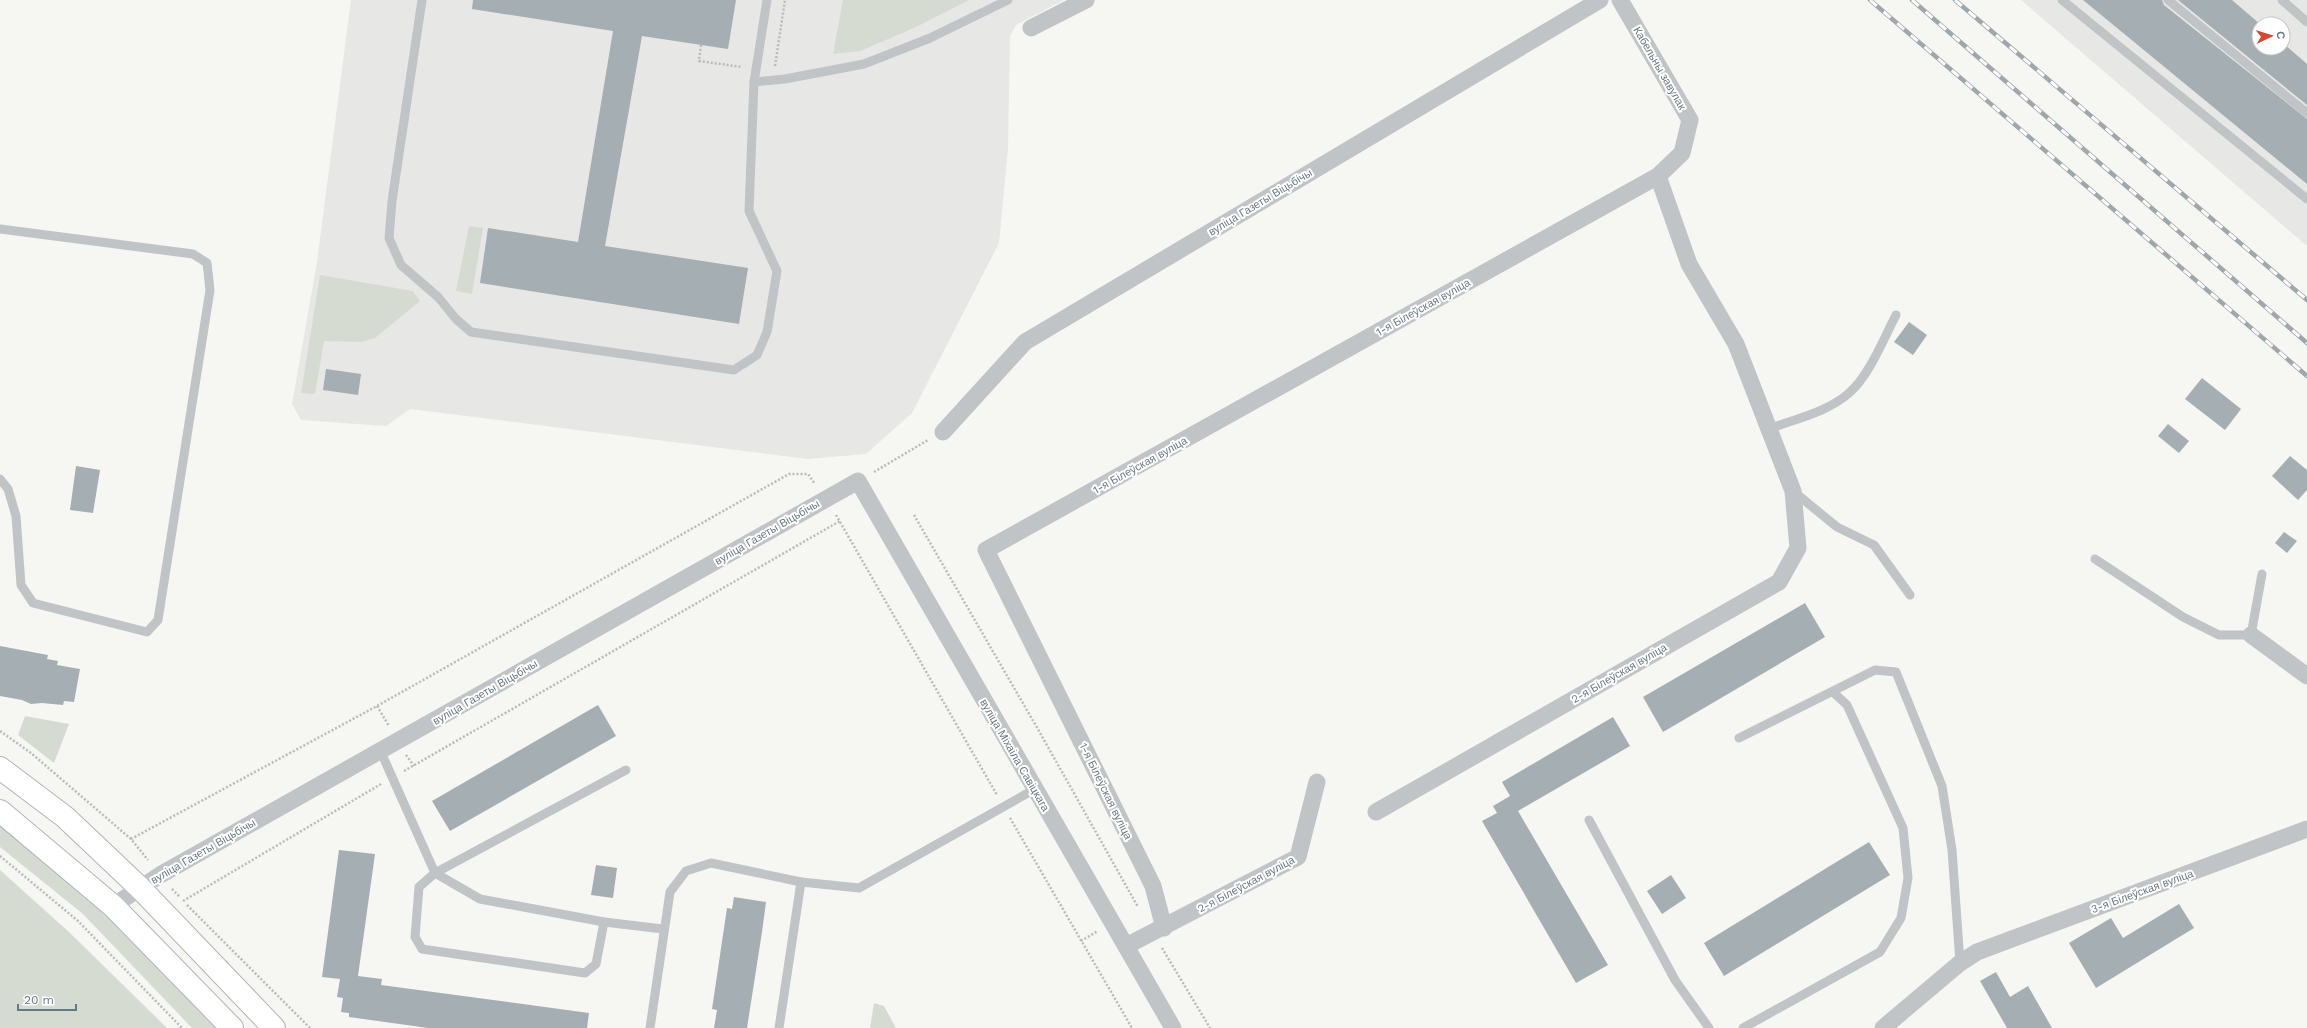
<svg xmlns="http://www.w3.org/2000/svg" width="2307" height="1028" font-family="'Work Sans',sans-serif">
	<style>
		.built { fill: #e7e7e6; fill-rule: evenodd }
		.green { fill: #d6dbd2 }
		.building { fill: #a5aeb2 }
		.lines { fill: none; stroke-linecap: round; stroke-linejoin: round }
		.secondary-casing { stroke: #b0b6ba; stroke-width: 24 }
		.path { stroke: #b8bbbd; stroke-width: 2.5; stroke-dasharray: 2 2; stroke-linecap: butt }
		.lane { stroke: #c0c4c7; stroke-width: 9 }
		.street { stroke: #c0c4c7; stroke-width: 17 }
		.secondary { stroke: #fff; stroke-width: 22 }
		.rail-casing { stroke: #9fa7ab; stroke-width: 4.5 }
		.rail { stroke: #fff; stroke-width: 3; stroke-dasharray: 9; stroke-linecap: butt }
		.labels { text-anchor: middle; stroke-width: 4; stroke-linejoin: round; paint-order: stroke }
		.street-label { font-size: 11px; fill: #677982; stroke: #fff }
	</style>
	<rect width="100%" height="100%" fill="#f6f6f3"/>
	<g class="built">
		<polygon points="351,0 1064,0 1016,25 1010,36 1008,148 999,243 912,413 866,454 808,459 410,409 386,426 301,420 292,404 317,262"/>
		<path d="M2021,0H2307V246ZM2259,24H2283V48H2259Z"/>
	</g>
	<g class="green">
		<polygon points="843,0 969,0 914,28 860,51 833,54"/>
		<polygon points="469,226 483,228 472,294 456,291"/>
		<polygon points="320,275 413,291 420,301 375,338 361,342 324,341 315,394 301,393"/>
		<polygon points="25,716 69,724 54,763 18,735"/>
		<polygon points="0,826 48,859 96,900 220,1028 192,1028 83,914 0,847"/>
		<polygon points="0,870 69,932 167,1028 0,1028"/>
		<polygon points="874,1003 884,1006 896,1028 870,1028"/>
	</g>
	<g class="building">
		<polygon points="473,0 736,0 728,49 642,36 605,246 748,268 739,324 480,283 488,228 578,242 613,31 472,9"/>
		<polygon points="2083,0 2162,0 2164,5 2307,119 2307,184"/>
		<polygon points="2178,0 2232,0 2260,24 2259,48 2283,48 2283,43 2307,64 2307,105"/>
		<polygon points="1909,322 1927,335 1913,355 1894,342"/>
		<polygon points="326,369 361,374 358,395 323,390"/>
		<polygon points="2202,378 2241,409 2225,430 2185,399"/>
		<polygon points="2168,424 2189,441 2179,453 2158,436"/>
		<polygon points="2290,456 2307,470 2307,490 2298,500 2272,476"/>
		<polygon points="76,466 100,470 93,513 70,510"/>
		<polygon points="2284,532 2297,541 2287,553 2275,543"/>
		<polygon points="1805,603 1825,637 1663,732 1643,697"/>
		<polygon points="0,646 48,655 47,659 58,661 57,665 80,669 74,702 64,701 63,705 42,703 31,704 22,700 0,696"/>
		<polygon points="598,705 616,736 450,831 432,801"/>
		<polygon points="1613,717 1630,746 1518,811 1608,965 1576,983 1482,821 1497,813 1493,806 1510,796 1502,782"/>
		<polygon points="1869,842 1890,875 1724,976 1704,943"/>
		<polygon points="339,850 375,854 358,976 382,979 381,985 589,1013 587,1028 428,1028 349,1017 349,1013 341,1012 343,998 337,997 340,979 322,977"/>
		<polygon points="596,865 617,868 613,898 591,895"/>
		<polygon points="1671,875 1686,898 1662,914 1647,891"/>
		<polygon points="734,897 766,902 762,932 747,1028 714,1028 717,1010 712,1009 727,908 732,909"/>
		<polygon points="2179,904 2194,928 2096,988 2069,943 2111,918 2123,938"/>
		<polygon points="1996,972 2010,997 2028,986 2052,1028 2007,1028 1980,981"/>
	</g>
	<g class="lines">
		<g class="secondary-casing">
			<g id="secondary">
				<polyline points="0,768 65,817 140,888 274,1028"/>
				<polyline points="0,811 113,906 232,1028"/>
			</g>
		</g>
		<g class="path">
			<polyline points="701,45 699,61 742,67"/>
			<polyline points="775,66 785,0"/>
			<polyline points="874,472 928,440"/>
			<polyline points="836,515 997,795"/>
			<polyline points="914,515 1039,731 1138,907"/>
			<polyline points="377,706 389,726"/>
			<polyline points="0,731 31,753 131,839 148,860"/>
			<polyline points="406,755 414,766"/>
			<polyline points="404,771 840,521"/>
			<polyline points="1010,818 1132,1028"/>
			<polyline points="131,839 377,706 789,474 808,474 815,484"/>
			<polyline points="0,856 78,921 182,1028"/>
			<polyline points="172,889 180,897"/>
			<polyline points="183,901 381,784"/>
			<polyline points="187,905 310,1028"/>
			<polyline points="1081,941 1098,931"/>
			<polyline points="1162,948 1210,1028"/>
		</g>
		<g class="lane">
			<polyline points="422,0 392,201 389,238 401,265 438,297 456,319 471,332 734,370 757,355 767,332 777,271 749,211 754,82 767,0"/>
			<polyline points="2062,0 2307,199"/>
			<polyline points="2168,0 2307,113"/>
			<polyline points="2282,0 2307,22"/>
			<polyline points="754,82 785,79 864,64 930,38 1008,0"/>
			<polyline points="0,229 193,254 207,263 210,290 158,620 147,632 33,603 21,585 16,516 8,489 0,479"/>
			<path d="M1769,429C1795,419 1828,412 1849,393C1869,376 1884,338 1896,315"/>
			<polyline points="1793,491 1837,527 1874,545 1910,595"/>
			<polyline points="2095,559 2183,617 2219,635 2251,635 2262,574"/>
			<polyline points="1739,738 1875,670 1896,672 1942,786 1952,850 1960,963"/>
			<polyline points="380,750 435,873 480,899 604,922 663,929"/>
			<polyline points="1589,820 1675,980 1709,1028"/>
			<polyline points="604,922 596,964 585,973 422,949 415,937 419,887 435,873 626,770"/>
			<polyline points="650,1028 670,892 686,871 711,863 801,882"/>
			<polyline points="779,1028 801,882 859,888 1035,789"/>
			<polyline points="1743,1028 1880,952 1901,918 1908,878 1903,828 1847,705 1833,692"/>
		</g>
		<g class="street">
			<polyline points="1031,28 1086,0"/>
			<polyline points="943,432 1025,342 1600,0"/>
			<polyline points="2251,635 2307,676"/>
			<polyline points="1376,812 1779,582 1798,548 1793,491 1736,344 1689,264 1658,176"/>
			<polyline points="113,906 160,875 858,481 1173,1028"/>
			<polyline points="1164,928 1153,886 986,550 1658,176 1682,153 1690,120 1620,0"/>
			<polyline points="1126,946 1298,857 1317,782"/>
			<polyline points="1883,1028 1960,963 1977,952 2307,829"/>
		</g>
		<use href="#secondary" class="secondary"/>
		<g class="rail-casing">
			<g id="rail">
				<polyline points="1870,0 2307,376"/>
				<polyline points="1912,0 2307,343"/>
				<polyline points="1955,0 2307,300"/>
			</g>
		</g>
		<use href="#rail" class="rail"/>
	</g>
	<g class="labels">
		<g class="street-label">
			<text transform="translate(1660 68) rotate(60)" y="4">Кабельны завулак</text>
			<text transform="translate(1260 202) rotate(-31)" y="4">вуліца Газеты Віцьбічы</text>
			<text transform="translate(1423 307) rotate(-29)" y="4">1-я Білеўская вуліца</text>
			<text transform="translate(1140 465) rotate(-29)" y="4">1-я Білеўская вуліца</text>
			<text transform="translate(767 532) rotate(-30)" y="4">вуліца Газеты Віцьбічы</text>
			<text transform="translate(1619 673) rotate(-30)" y="4">2-я Білеўская вуліца</text>
			<text transform="translate(485 692) rotate(-30)" y="4">вуліца Газеты Віцьбічы</text>
			<text transform="translate(1015 755) rotate(60)" y="4">вуліца Міхаіла Савіцкага</text>
			<text transform="translate(1106 791) rotate(64)" y="4">1-я Білеўская вуліца</text>
			<text transform="translate(203 851) rotate(-30)" y="4">вуліца Газеты Віцьбічы</text>
			<text transform="translate(1246 884) rotate(-28)" y="4">2-я Білеўская вуліца</text>
			<text transform="translate(2142 891) rotate(-20)" y="4">3-я Білеўская вуліца</text>
		</g>
	</g>
	<g transform="translate(2271 36) rotate(86)"><circle r="19" fill="#ffffff" stroke="#c2c9cd"/>
	<path d="M0-3L7 15L0 10L-7 15Z" fill="#d64833"/>
	<text y="-6" font-size="11" font-weight="bold" text-anchor="middle" fill="#677982">С</text>
	</g>
	<path d="M18 1004v6h58v-6" fill="none" stroke="#677982" stroke-width="2"/>
	<text x="24" y="1004" font-size="12" fill="#677982" stroke="#ffffff" stroke-width="3" paint-order="stroke">20 m</text>
</svg>
